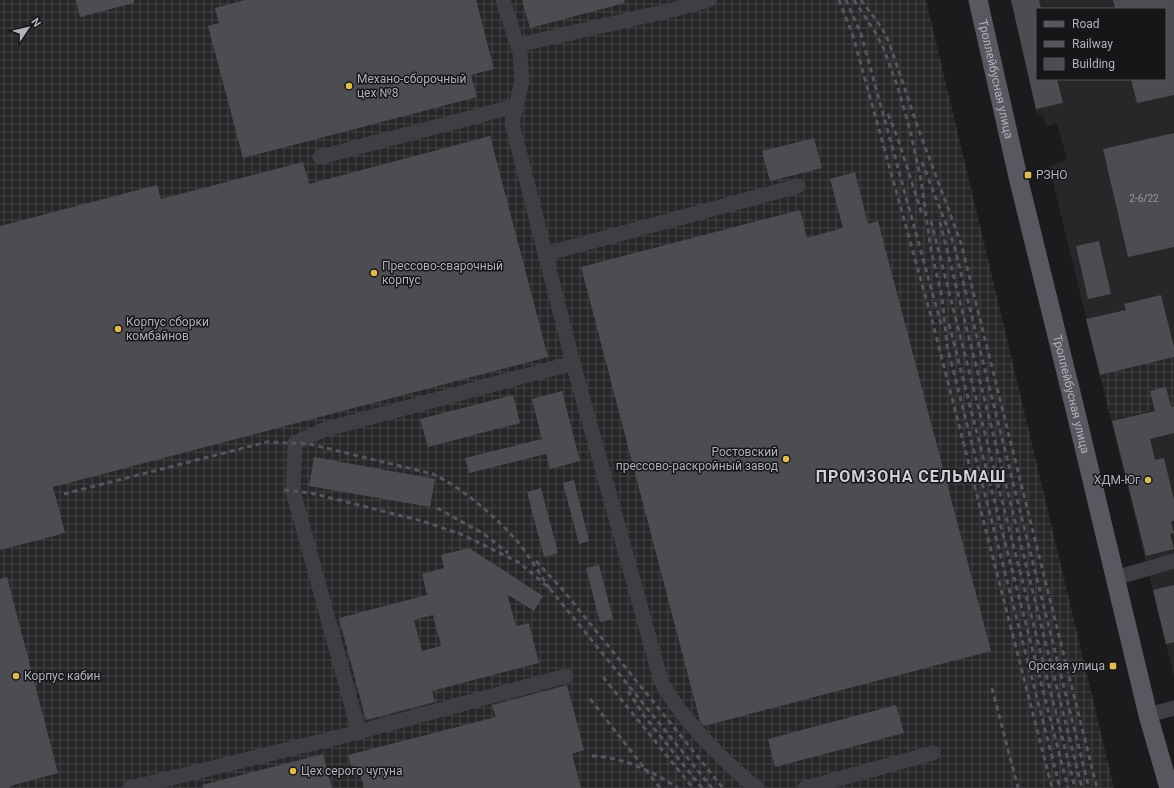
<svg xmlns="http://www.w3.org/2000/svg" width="1174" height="788" font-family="Roboto,sans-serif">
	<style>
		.built { fill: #272729; fill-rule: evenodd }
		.industrial { fill: url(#industrial-grid) }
		.building { fill: #4d4d51; fill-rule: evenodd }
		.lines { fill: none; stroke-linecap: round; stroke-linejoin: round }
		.minor { stroke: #3e3e43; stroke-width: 15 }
		.major { stroke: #585960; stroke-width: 19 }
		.rail { stroke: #55565c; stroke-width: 3; stroke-dasharray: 5 4; stroke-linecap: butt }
		.poi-dot { fill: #dfbc51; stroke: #161618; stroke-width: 1.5 }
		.labels { text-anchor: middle; stroke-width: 3; stroke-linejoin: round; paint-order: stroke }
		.number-label { font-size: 10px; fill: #9698a0 }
		.poi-label { font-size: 12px; fill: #afb1bb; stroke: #161618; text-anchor: start }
		.street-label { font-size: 12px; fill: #afb1bb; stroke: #161618 }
		.district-label { font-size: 16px; font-weight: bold; letter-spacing: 1px; fill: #cfd1d7; stroke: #161618 }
	</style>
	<defs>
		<pattern id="industrial-grid" width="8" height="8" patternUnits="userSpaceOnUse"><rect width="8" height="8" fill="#272729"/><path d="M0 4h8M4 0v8" fill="none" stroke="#444446"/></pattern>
	</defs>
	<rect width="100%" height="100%" fill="#1b1b1d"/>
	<g class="built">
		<path d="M1011,0H1174V357L1100,375L1049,166L1067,160L1057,123L1046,127L1043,115L1037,116ZM1037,9H1165V79H1037Z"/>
		<polygon points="1174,405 1174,677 1111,420"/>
	</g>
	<g class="industrial">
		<polygon points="0,0 926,0 1114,788 0,788"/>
		<polygon points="1174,357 1174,405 1111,420 1100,375"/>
	</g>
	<g class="building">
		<polygon points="76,0 134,0 134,3 80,17"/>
		<polygon points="245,0 476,0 494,69 471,75 477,97 243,158 208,26 219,23 215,8"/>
		<polygon points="522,0 624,0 625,3 530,28"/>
		<polygon points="1011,0 1039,0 1041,9 1037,9 1037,79 1057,79 1063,103 1036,109"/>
		<polygon points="1113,0 1174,0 1174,95 1137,103 1131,79 1165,79 1165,9 1115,9"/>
		<polygon points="1174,133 1174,247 1128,257 1103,149"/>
		<polygon points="490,136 548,357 53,487 65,533 0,550 0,226 157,185 161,199 303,162 309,184"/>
		<polygon points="814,138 822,168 770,181 762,151"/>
		<polygon points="855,172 868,224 878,221 991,651 704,726 700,721 581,267 800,210 807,238 843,228 830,179"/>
		<polygon points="1099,241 1111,294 1088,299 1076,246"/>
		<polygon points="1161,295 1174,347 1174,357 1100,375 1086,319 1126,310 1124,304"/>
		<polygon points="1166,387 1171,407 1174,406 1174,433 1150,439 1155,460 1164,458 1174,500 1174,521 1171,522 1174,533 1170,534 1174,549 1146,556 1112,421 1155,411 1150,391"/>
		<polygon points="562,391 580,461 550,469 546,454 469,473 465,458 542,439 532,399"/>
		<polygon points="513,395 520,423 428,447 420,419"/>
		<polygon points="314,457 435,479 430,507 309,486"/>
		<polygon points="574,480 589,541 579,544 563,483"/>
		<polygon points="541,488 558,553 544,557 527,492"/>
		<path d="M469,548L543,596L534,611L507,594L516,626L529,623L539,663L432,691L435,702L366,720L339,618L427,595L422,574L444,568L441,555ZM433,615L441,646L422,651L414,620Z"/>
		<polygon points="599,565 613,619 600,622 586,568"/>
		<polygon points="7,577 58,773 10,786 10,788 0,788 0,579"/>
		<polygon points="1174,585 1174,642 1166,644 1153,590"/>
		<polygon points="567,685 584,750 572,754 581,788 364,788 360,774 354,776 348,755 496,717 492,705"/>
		<polygon points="896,705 904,733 775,767 768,739"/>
		<polygon points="323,754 332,788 203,788 202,785"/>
	</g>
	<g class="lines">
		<g class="minor">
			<polyline points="518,45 672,10 709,0"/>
			<polyline points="320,157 516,106"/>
			<polyline points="545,254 798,186"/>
			<path d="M573,363L661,681C675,707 693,728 714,749C728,763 741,777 757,788"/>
			<polyline points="1115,578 1174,561"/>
			<polyline points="1148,715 1174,708"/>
			<polyline points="359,732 293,491 295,443 323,430 573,363 512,123 522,81 520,53 503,0"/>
			<polyline points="130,788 347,735 566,676"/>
			<polyline points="805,788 933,753"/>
		</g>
		<path class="major" id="s1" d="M978,0L1018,177L1075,409L1121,602L1148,715L1169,788"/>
		<g class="rail">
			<polyline points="839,0 853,36 932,320 1052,788"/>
			<polyline points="846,0 861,34 941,324"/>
			<polyline points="854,0 875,32 883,47 898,88 910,130 921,180 931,250 942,297 947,346 1060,788"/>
			<polyline points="861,0 882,28 889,42 918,128 961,243 1097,788"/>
			<polyline points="888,114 898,139 922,214"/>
			<polyline points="922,162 954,245 1089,788"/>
			<polyline points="931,221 1075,788"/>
			<polyline points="940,222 1082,788"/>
			<polyline points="949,324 1068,788"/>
			<polyline points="284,490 311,493 422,521 463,535 520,563 550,589 712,788"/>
			<path d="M64,494L267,442L309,444L433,474C463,489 492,513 515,539C527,552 539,573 550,589"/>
			<polyline points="437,508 484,534 508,553"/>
			<polyline points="536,561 563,590 723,788"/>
			<polyline points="603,677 693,788"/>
			<polyline points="992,688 1018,788"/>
			<polyline points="628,691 645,717 702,788"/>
			<polyline points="590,699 660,788"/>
			<path d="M592,756C623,757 652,771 678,788"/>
		</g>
	</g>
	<g class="poi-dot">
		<circle cx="349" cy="86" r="4"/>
		<rect x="1024" y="171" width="8" height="8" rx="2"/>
		<circle cx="374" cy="273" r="4"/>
		<circle cx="118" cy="329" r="4"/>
		<circle cx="786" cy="459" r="4"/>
		<circle cx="1148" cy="480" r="4"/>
		<rect x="1109" y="662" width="8" height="8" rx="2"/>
		<circle cx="16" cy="676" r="4"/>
		<circle cx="293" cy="771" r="4"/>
	</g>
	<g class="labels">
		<g class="number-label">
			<text x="1144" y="202">2-6/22</text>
		</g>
		<g class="poi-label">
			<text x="357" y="83">Механо-сборочный<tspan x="357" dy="14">цех №8</tspan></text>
			<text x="1036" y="179">РЗНО</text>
			<text x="382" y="270">Прессово-сварочный<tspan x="382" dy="14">корпус</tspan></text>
			<text x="126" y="326">Корпус сборки<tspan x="126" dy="14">комбайнов</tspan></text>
			<text x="778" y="456" text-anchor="end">Ростовский<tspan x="778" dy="14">прессово-раскройный завод</tspan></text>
			<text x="1140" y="484" text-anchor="end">ХДМ-Юг</text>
			<text x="1105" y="670" text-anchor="end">Орская улица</text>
			<text x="24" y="680">Корпус кабин</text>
			<text x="301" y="775">Цех серого чугуна</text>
		</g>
		<g class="street-label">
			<text dy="4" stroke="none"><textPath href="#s1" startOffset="81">Троллейбусная улица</textPath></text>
			<text dy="4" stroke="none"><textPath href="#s1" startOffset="405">Троллейбусная улица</textPath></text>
		</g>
		<g class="district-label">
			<text x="911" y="482">ПРОМЗОНА СЕЛЬМАШ</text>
		</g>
	</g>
	<rect x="1036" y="8" width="130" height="72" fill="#161618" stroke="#535459"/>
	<rect x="1044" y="21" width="20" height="6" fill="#585960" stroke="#535459"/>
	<text x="1072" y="28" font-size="12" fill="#afb1bb">Road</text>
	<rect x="1044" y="41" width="20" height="6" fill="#55565c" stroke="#535459"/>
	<text x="1072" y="48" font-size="12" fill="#afb1bb">Railway</text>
	<rect x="1044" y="58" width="20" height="12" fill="#4d4d51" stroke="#535459"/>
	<text x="1072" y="68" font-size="12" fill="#afb1bb">Building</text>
	<g transform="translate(28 28) rotate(55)" stroke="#161618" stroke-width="3" paint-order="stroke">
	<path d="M0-3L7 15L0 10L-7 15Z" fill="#afb1bb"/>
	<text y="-6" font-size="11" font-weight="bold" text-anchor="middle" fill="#afb1bb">N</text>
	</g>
</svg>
